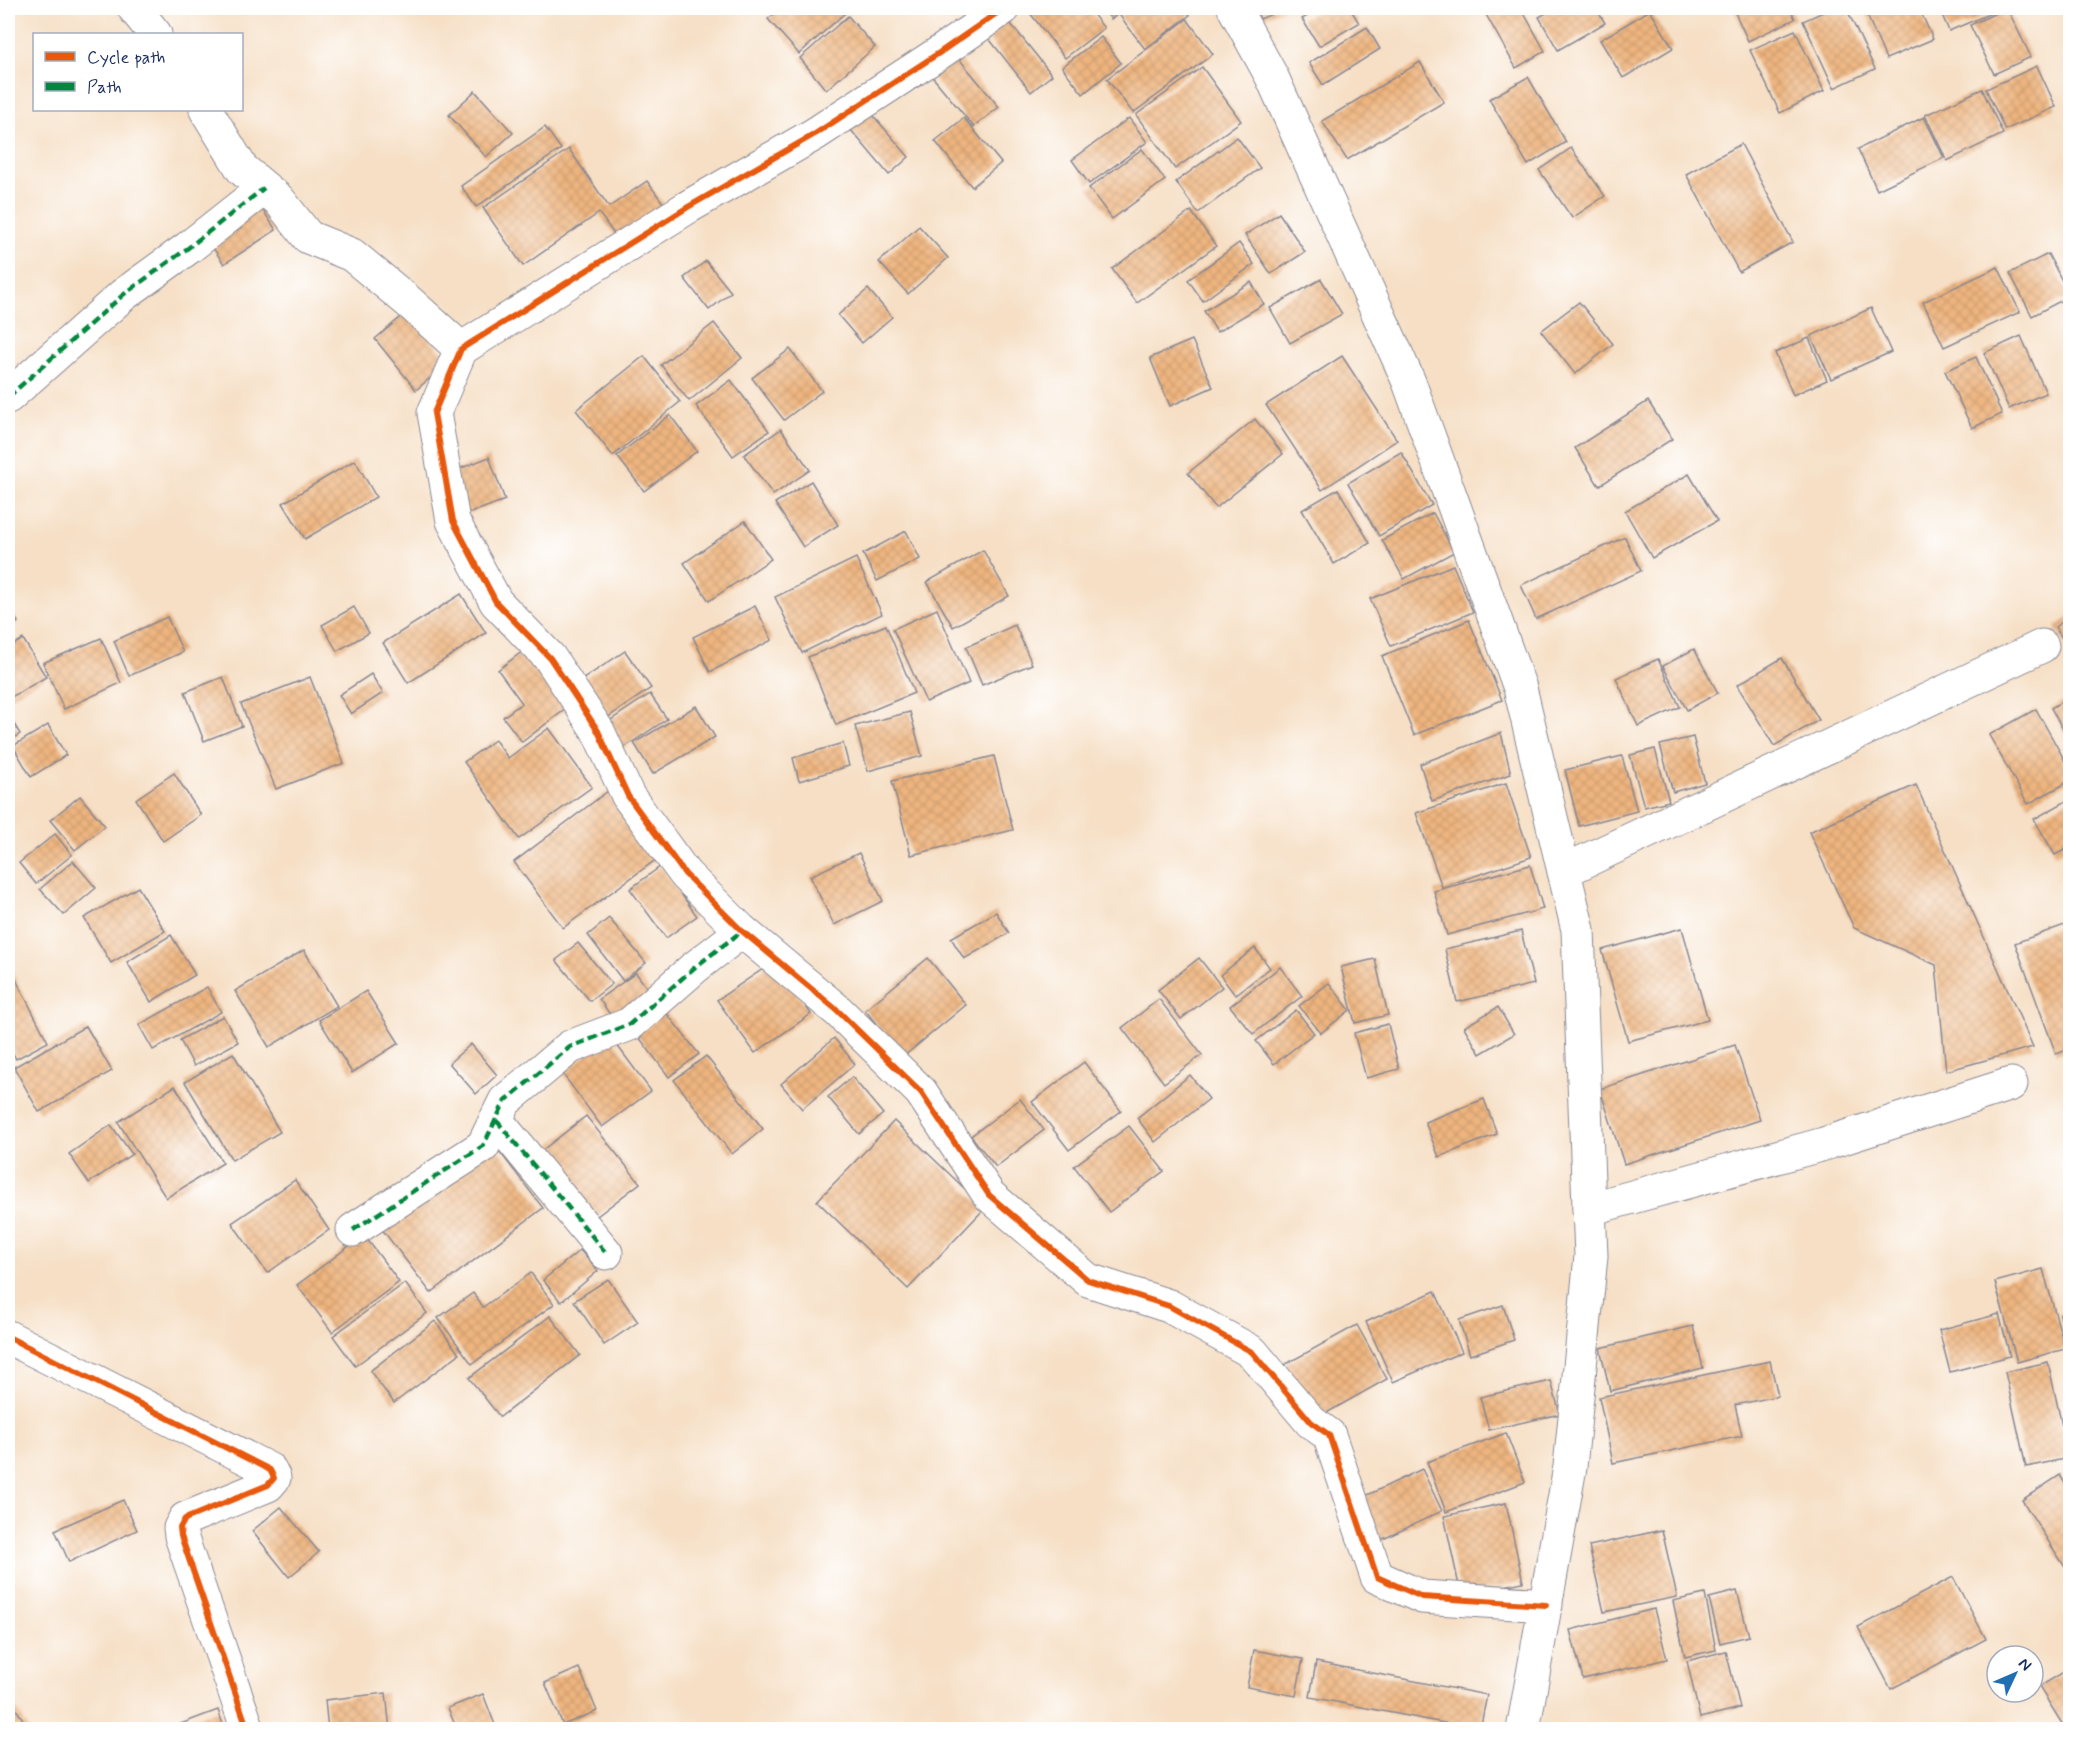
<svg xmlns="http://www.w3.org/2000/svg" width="2078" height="1737" font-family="Mynerve,sans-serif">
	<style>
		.building { fill: url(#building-cross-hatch) }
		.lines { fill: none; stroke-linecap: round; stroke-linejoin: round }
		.minor-casing { stroke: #888792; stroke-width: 35 }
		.major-casing { stroke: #888792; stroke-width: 35 }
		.minor { stroke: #fff; stroke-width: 33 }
		.major { stroke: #fff; stroke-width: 33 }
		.quiet { stroke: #00873e; stroke-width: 4.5; stroke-dasharray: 9 4.5; stroke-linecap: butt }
		.cycleway-casing { stroke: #fff; stroke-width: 10 }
		.cycleway { stroke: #e8590c; stroke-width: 6 }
	</style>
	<defs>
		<pattern id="building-cross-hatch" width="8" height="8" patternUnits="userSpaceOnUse" patternTransform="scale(1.5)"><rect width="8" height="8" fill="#efb57f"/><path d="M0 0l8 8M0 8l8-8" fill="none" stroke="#cc9c70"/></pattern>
	</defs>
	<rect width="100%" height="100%" fill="#fff"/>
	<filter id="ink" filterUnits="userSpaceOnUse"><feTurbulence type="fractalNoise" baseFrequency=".0167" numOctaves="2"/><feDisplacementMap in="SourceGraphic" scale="12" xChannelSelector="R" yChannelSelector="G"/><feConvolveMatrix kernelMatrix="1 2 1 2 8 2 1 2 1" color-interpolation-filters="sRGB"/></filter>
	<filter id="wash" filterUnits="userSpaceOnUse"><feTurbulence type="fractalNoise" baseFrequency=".008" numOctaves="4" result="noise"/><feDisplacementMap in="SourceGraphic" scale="24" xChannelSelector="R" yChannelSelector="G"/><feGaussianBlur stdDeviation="1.35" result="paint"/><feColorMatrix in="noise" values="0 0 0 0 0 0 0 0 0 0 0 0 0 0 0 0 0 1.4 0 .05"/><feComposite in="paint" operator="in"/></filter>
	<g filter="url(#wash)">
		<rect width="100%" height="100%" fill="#f6dfc5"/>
		<g id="blocks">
			<g class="building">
				<polygon points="782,8 840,8 845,13 799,54 768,19"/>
				<polygon points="1026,8 1088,8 1104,28 1065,58"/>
				<polygon points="1102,8 1126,8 1111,19"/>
				<polygon points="1132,8 1184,8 1190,15 1145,49 1120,16"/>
				<polygon points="1254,8 1286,8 1260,19"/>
				<polygon points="1321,8 1350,8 1359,23 1319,46 1302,19"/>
				<polygon points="1490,8 1521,8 1545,51 1516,68 1484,11"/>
				<polygon points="1555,8 1596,8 1605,23 1558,50 1539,17"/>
				<polygon points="1733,8 1790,8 1795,19 1748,41"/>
				<polygon points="1832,8 1846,8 1875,69 1834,88 1803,21"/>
				<polygon points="1864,8 1919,8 1933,39 1886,59"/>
				<polygon points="1939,8 2003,8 1949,31"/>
				<polygon points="2007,8 2031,57 1994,74 1970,25"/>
				<polygon points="1650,10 1673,48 1623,78 1600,40"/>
				<polygon points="1003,14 1052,75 1031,92 983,31"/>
				<polygon points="848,16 875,47 826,90 800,58"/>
				<polygon points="1187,19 1213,54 1133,113 1107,79"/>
				<polygon points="1367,27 1380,49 1323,85 1309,63"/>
				<polygon points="1795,30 1824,91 1780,113 1750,50"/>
				<polygon points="1101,37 1121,63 1083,94 1062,67"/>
				<polygon points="951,49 999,107 974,127 926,69"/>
				<polygon points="1420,62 1444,102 1347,160 1322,121"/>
				<polygon points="2037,66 2056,107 2005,130 1986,89"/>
				<polygon points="1202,67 1241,121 1175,169 1136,115"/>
				<polygon points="1528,77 1566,142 1528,165 1489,99"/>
				<polygon points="1982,89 2003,134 1947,161 1925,115"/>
				<polygon points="475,91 513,133 486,157 449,115"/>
				<polygon points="865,106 909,157 889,175 845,123"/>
				<polygon points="1924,117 1944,158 1877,190 1858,149"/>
				<polygon points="964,118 1001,163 972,187 935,141"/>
				<polygon points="1129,118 1147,142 1089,184 1072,160"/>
				<polygon points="545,127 561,149 476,207 461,186"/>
				<polygon points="1237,137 1260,168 1198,213 1176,182"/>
				<polygon points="1741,144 1793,242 1739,272 1686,174"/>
				<polygon points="1571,148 1605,196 1572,218 1539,170"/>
				<polygon points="569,149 609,207 647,181 669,211 621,244 599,213 523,266 483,208"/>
				<polygon points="1142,149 1165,180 1112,219 1089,188"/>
				<polygon points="257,201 276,230 224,264 204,235"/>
				<polygon points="1191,211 1216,246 1137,303 1112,269"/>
				<polygon points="1279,213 1305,252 1271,274 1245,235"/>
				<polygon points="919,226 948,258 908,294 879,262"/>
				<polygon points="1239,243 1254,264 1203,301 1188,280"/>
				<polygon points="2048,254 2070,296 2032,316 2010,273"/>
				<polygon points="706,261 731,292 709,310 684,278"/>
				<polygon points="1998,267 2020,312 1944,347 1923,302"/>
				<polygon points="1321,279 1342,314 1290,343 1270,308"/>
				<polygon points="1251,282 1264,304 1217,332 1204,311"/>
				<polygon points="868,289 892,317 862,343 838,315"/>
				<polygon points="1579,302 1613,344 1575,374 1541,331"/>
				<polygon points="1871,308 1891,352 1831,379 1811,336"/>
				<polygon points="408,311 450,361 416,390 375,339"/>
				<polygon points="714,323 742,358 689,401 661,365"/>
				<polygon points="2021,336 2046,393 2009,409 1984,353"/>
				<polygon points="1809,338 1827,380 1793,395 1775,353"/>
				<polygon points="1192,340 1213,387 1170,406 1150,358"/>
				<polygon points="790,349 822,391 784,420 752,378"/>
				<polygon points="644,356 680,402 613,456 576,410"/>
				<polygon points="1342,356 1397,440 1322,490 1266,405"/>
				<polygon points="1976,357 2002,414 1972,428 1945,371"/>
				<polygon points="731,380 769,431 733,456 696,406"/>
				<polygon points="1648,401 1672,439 1599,486 1575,448"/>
				<polygon points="670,415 697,451 644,491 617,456"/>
				<polygon points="1255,419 1283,454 1216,508 1188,473"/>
				<polygon points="781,429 810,470 773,495 744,455"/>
				<polygon points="1401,452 1432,505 1379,536 1348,483"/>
				<polygon points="489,457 505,500 465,515 449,473"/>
				<polygon points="355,460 376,497 305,539 283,503"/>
				<polygon points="1689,474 1717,521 1652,558 1625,511"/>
				<polygon points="811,481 838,525 803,547 775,503"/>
				<polygon points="1338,489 1370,543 1334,564 1302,510"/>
				<polygon points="1433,513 1454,552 1404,579 1382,540"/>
				<polygon points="745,521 771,559 709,601 684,563"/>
				<polygon points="906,531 920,559 877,581 863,554"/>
				<polygon points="1625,537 1641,571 1536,619 1521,585"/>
				<polygon points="983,550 1009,596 953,627 927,582"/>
				<polygon points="856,558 882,614 802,653 775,597"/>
				<polygon points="1453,565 1473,612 1391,646 1370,599"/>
				<polygon points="461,594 486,633 408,683 383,643"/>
				<polygon points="755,606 772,640 710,672 693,637"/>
				<polygon points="8,607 18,622 8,630"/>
				<polygon points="354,607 369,633 337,651 322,625"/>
				<polygon points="937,609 969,683 926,702 893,629"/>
				<polygon points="167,617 183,652 129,676 114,641"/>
				<polygon points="2070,617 2070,651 2055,627"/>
				<polygon points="1469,620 1502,700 1414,735 1382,656"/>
				<polygon points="886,625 914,693 836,725 808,657"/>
				<polygon points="1015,625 1032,664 982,685 966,647"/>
				<polygon points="101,638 121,683 64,709 43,663"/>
				<polygon points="23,639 46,677 8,699 8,648"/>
				<polygon points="528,647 571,705 522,742 503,717 522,703 498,670"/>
				<polygon points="1694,649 1718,693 1687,710 1663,666"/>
				<polygon points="625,651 651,688 595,726 570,688"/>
				<polygon points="1782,658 1819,720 1774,746 1737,685"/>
				<polygon points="1658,659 1680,707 1638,726 1616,678"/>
				<polygon points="371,674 383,693 351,714 339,695"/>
				<polygon points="223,677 242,726 204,741 185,692"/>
				<polygon points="310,677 344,763 276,789 241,704"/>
				<polygon points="650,694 667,719 619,751 602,726"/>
				<polygon points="2070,696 2070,742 2051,708"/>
				<polygon points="696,706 715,737 653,774 634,743"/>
				<polygon points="2036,709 2070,770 2070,781 2028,804 1989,735"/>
				<polygon points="910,712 922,756 868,771 855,726"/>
				<polygon points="8,714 20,734 8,742"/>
				<polygon points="48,725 66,755 31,777 13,746"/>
				<polygon points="549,728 592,787 519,839 464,762 495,740 508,758"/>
				<polygon points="1501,733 1511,774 1432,801 1420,764"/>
				<polygon points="1693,737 1705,783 1673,792 1660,745"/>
				<polygon points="843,743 849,766 799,781 793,758"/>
				<polygon points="1655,749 1669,801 1644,807 1630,755"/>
				<polygon points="994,756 1013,830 911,855 892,781"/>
				<polygon points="1622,756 1637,811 1579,826 1565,770"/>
				<polygon points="174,773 201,815 163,841 136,799"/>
				<polygon points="1506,783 1531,857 1442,887 1416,813"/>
				<polygon points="1916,785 2033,1047 1946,1071 1936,965 1854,928 1809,832"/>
				<polygon points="608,791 658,858 563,928 514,862"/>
				<polygon points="80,796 105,826 75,850 50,820"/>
				<polygon points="2070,799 2070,847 2055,855 2034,819"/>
				<polygon points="55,834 72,855 36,884 19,863"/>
				<polygon points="859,853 883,901 834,925 810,876"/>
				<polygon points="73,861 96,888 64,915 40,889"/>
				<polygon points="1530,865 1543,909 1447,935 1434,891"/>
				<polygon points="661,866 697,916 666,938 630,889"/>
				<polygon points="138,887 165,931 111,963 84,918"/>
				<polygon points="996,912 1009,933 964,959 951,938"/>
				<polygon points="609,918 646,963 623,981 588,935"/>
				<polygon points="2070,923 2070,1049 2056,1054 2015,943"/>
				<polygon points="1682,928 1708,1020 1628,1041 1602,950"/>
				<polygon points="1521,931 1534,984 1457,1002 1445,949"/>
				<polygon points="171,935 195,975 151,1002 127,962"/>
				<polygon points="578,943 612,984 590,1001 556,960"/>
				<polygon points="1255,948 1270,968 1235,995 1220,975"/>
				<polygon points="304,950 337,1006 269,1047 235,991"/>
				<polygon points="928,958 966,1005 903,1057 865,1010"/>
				<polygon points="1199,958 1222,987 1181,1019 1158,990"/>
				<polygon points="1375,959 1388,1015 1355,1023 1341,967"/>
				<polygon points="775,961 811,1014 755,1053 717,1000"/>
				<polygon points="8,964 48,1042 16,1059 8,1044"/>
				<polygon points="1280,967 1302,996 1253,1034 1230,1006"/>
				<polygon points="636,973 654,997 616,1023 599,999"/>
				<polygon points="1329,983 1350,1010 1321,1033 1299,1006"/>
				<polygon points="207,987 221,1012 153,1050 139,1025"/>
				<polygon points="366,991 399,1043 352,1073 319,1020"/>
				<polygon points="1159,999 1202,1055 1164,1083 1122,1028"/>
				<polygon points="1498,1007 1514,1034 1480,1054 1464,1027"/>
				<polygon points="664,1010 699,1054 669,1077 635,1032"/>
				<polygon points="1296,1010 1314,1033 1274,1064 1256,1041"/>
				<polygon points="223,1016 238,1042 194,1066 180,1040"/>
				<polygon points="1388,1024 1399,1069 1366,1078 1354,1033"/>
				<polygon points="86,1026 112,1071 39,1112 14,1067"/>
				<polygon points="611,1037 651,1091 602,1127 562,1073"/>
				<polygon points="834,1038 855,1064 802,1109 781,1084"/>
				<polygon points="471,1044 497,1075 476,1094 449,1063"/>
				<polygon points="1735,1045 1760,1120 1624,1164 1600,1089"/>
				<polygon points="233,1053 280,1132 232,1160 185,1082"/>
				<polygon points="706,1056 763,1129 732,1154 674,1080"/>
				<polygon points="1084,1062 1121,1111 1069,1150 1032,1102"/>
				<polygon points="1190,1075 1209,1099 1155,1142 1137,1118"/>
				<polygon points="852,1077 883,1114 859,1134 828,1097"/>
				<polygon points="175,1086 223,1163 166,1198 118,1122"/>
				<polygon points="1020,1099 1044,1130 996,1167 971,1136"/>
				<polygon points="1484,1099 1497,1134 1439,1157 1425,1122"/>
				<polygon points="586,1116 640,1183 588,1223 535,1156"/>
				<polygon points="894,1121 985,1208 908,1289 817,1201"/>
				<polygon points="111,1125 132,1154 89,1183 69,1154"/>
				<polygon points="1129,1126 1164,1171 1109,1212 1074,1166"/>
				<polygon points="493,1143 543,1208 431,1293 381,1228"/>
				<polygon points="295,1180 329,1230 267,1273 232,1223"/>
				<polygon points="364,1235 399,1282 332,1332 297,1285"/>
				<polygon points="580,1250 598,1271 561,1302 543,1280"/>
				<polygon points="2043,1269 2065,1349 2017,1362 1995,1282"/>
				<polygon points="531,1273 554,1304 472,1364 438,1318 473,1293 483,1307"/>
				<polygon points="608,1279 638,1322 604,1345 574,1301"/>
				<polygon points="405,1283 427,1313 355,1366 333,1336"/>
				<polygon points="1435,1291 1462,1352 1393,1382 1366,1322"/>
				<polygon points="1503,1305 1514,1340 1470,1355 1459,1320"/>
				<polygon points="2070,1311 2070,1341 2067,1342 2060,1314"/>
				<polygon points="1999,1314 2010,1356 1950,1372 1939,1330"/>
				<polygon points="550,1316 580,1355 500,1417 469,1378"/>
				<polygon points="435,1321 459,1354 394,1403 370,1371"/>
				<polygon points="1357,1325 1387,1379 1314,1420 1284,1365"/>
				<polygon points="1693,1326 1703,1368 1610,1391 1600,1348"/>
				<polygon points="1770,1361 1778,1396 1735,1405 1742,1436 1613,1463 1599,1397"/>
				<polygon points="2048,1362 2069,1458 2026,1467 2005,1372"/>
				<polygon points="1551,1381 1560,1414 1489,1430 1480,1397"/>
				<polygon points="1506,1433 1525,1482 1446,1512 1427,1462"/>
				<polygon points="1422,1469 1442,1511 1379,1541 1359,1499"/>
				<polygon points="2060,1475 2070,1492 2070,1575 2022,1500"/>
				<polygon points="123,1500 137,1530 69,1562 55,1530"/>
				<polygon points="1506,1503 1523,1582 1461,1595 1444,1516"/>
				<polygon points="281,1507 319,1552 289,1577 252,1531"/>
				<polygon points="1662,1530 1677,1597 1604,1612 1589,1546"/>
				<polygon points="1953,1577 1986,1639 1891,1689 1858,1627"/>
				<polygon points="1737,1591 1749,1636 1720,1643 1709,1598"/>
				<polygon points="1705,1594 1716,1650 1685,1657 1673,1601"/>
				<polygon points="1654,1609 1667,1659 1583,1679 1570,1630"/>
				<polygon points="1254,1650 1303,1659 1296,1696 1247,1687"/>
				<polygon points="1726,1651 1740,1708 1700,1718 1687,1661"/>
				<polygon points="1316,1662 1487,1695 1480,1730 1310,1697"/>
				<polygon points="579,1668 597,1711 563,1725 545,1683"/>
				<polygon points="2070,1668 2070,1730 2066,1730 2039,1687"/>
				<polygon points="386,1693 390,1730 328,1730 325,1700"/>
				<polygon points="483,1694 497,1730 457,1730 448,1708"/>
				<polygon points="8,1697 30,1730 8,1730"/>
				<polygon points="218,1710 225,1730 167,1730 167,1729"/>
			</g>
		</g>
	</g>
	<g filter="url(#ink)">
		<use href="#blocks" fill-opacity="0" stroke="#888792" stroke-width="1.5"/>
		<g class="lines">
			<g class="minor-casing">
				<g id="minor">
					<polyline points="134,8 155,34"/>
					<polyline points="1004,8 939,53 815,134 688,207 461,349 434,413 453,521 496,602 550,658 598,731 628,796 685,874 742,931 838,1011 921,1092 989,1195 1088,1280 1169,1306 1252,1352 1311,1422 1329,1435 1377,1577 1422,1597 1546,1605"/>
					<polyline points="206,110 242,169 279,200 308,237 352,255 409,302 461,349"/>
					<polyline points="8,397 123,295 188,248 264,188"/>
					<polyline points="1564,871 2042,646"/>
					<polyline points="496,1120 606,1253"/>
					<polyline points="1589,1209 1824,1144 2011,1084"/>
					<polyline points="353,1230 483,1146 505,1101 570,1047 630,1024 694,968 742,931"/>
					<polyline points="8,1337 270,1470 274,1478 268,1485 185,1519 180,1528 181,1536 248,1730"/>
				</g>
			</g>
			<g class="major-casing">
				<polyline id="major" points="1234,8 1272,77 1409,382 1520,688 1578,930 1591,1256 1570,1467 1523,1730"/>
			</g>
			<use href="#minor" class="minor"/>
			<use href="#major" class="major"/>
			<g class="quiet">
				<polyline points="8,397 123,295 188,248 264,188"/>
				<polyline points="496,1120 606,1253"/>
				<polyline points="353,1230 483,1146 505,1101 570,1047 630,1024 694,968 742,931"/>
			</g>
			<g class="cycleway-casing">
				<g id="cycleway">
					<polyline points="1004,8 939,53 815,134 688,207 461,349 434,413 453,521 496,602 550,658 598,731 628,796 685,874 742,931 838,1011 921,1092 989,1195 1088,1280 1169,1306 1252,1352 1311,1422 1329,1435 1377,1577 1422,1597 1546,1605"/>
					<polyline points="8,1337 270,1470 274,1478 268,1485 185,1519 180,1528 181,1536 248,1730"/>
				</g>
			</g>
			<use href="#cycleway" class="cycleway"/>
		</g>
	</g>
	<rect width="2078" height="1737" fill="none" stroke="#fff" stroke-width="30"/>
	<rect x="33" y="33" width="210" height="78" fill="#ffffff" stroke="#a4acbf" stroke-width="1.5"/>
	<rect x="45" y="52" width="30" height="9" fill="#e8590c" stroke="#a4acbf" stroke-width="1.5"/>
	<text x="87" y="63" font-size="18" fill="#1b2f5e">Cycle path</text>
	<rect x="45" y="82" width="30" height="9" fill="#00873e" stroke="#a4acbf" stroke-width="1.5"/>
	<text x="87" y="93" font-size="18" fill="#1b2f5e">Path</text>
	<g transform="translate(2015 1674) rotate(46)"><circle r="28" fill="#ffffff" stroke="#a4acbf" stroke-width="1.5"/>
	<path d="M0-4.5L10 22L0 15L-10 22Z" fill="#1f6fb2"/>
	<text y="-9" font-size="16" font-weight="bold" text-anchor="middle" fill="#1b2f5e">N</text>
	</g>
</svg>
